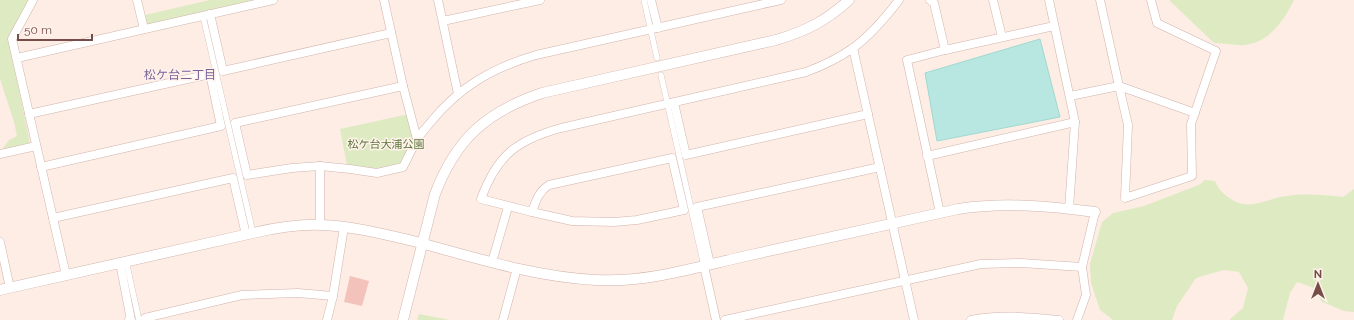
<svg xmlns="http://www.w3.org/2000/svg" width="1354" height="320" font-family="Raleway,'Noto Sans JP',sans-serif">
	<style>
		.green { fill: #deebc2 }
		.water { fill: #b8e7e1; stroke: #9ed9d2 }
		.building { fill: #f3c2bb }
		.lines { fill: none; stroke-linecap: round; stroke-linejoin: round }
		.pedestrian-casing { stroke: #d1b4ad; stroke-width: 6 }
		.minor-casing { stroke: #d1b4ad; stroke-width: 9 }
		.tertiary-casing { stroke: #d1b4ad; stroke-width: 11 }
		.pedestrian { stroke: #fff; stroke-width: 5.5 }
		.minor { stroke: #fff; stroke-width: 8 }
		.tertiary { stroke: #fff; stroke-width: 10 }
		.labels { text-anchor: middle; stroke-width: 3; stroke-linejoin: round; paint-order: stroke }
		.park-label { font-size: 11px; fill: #5e773e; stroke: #fff2eb }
		.neighbourhood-label { font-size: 12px; fill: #79649a; stroke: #fff2eb }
	</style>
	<rect width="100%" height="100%" fill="#fdede4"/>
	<g class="green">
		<polygon points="0,0 29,0 8,37 30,143 1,151 9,140 17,136 14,122 0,79"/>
		<polygon points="210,0 260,0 147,25 145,15"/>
		<path d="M1169,0H1294C1284,20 1270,42 1245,45C1235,46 1224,43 1214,43Z"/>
		<polygon points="409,114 416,139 403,166 377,171 347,166 340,129"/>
		<path d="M1204,180L1215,181C1219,190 1223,194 1231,199C1250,212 1267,198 1287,196C1306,193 1325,195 1343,197L1354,189V312L1344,311L1322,302L1314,288L1297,282L1290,293L1283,320H1229L1243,308L1248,288L1239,272L1223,270L1196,278L1177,306L1172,320H1113L1100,310L1091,283L1090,264L1102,222L1113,213L1144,206L1201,184Z"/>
		<polygon points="419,314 450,320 417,320"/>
	</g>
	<polygon class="water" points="1040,39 1060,117 937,141 925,73"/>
	<polygon class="building" points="350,276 369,281 362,306 344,302"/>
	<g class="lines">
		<g class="pedestrian-casing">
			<g id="pedestrian">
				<polyline points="644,0 657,58"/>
				<polyline points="203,16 253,233"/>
				<polyline points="661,75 704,266"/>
				<polyline points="126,261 139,320"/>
			</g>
		</g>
		<g class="minor-casing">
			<g id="minor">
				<polyline points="33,0 12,39 66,275"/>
				<polyline points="137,0 144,29"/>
				<polyline points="384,0 403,86 417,139"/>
				<polyline points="438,0 458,94"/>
				<polyline points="651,0 658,28"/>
				<polyline points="930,0 934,3 945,50"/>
				<polyline points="993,0 1002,37"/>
				<polyline points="1049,0 1075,122 1069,209"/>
				<polyline points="210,14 223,71 391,33"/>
				<polyline points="443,21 540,0"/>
				<polyline points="853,48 914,320"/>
				<polyline points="17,58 273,0"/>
				<path d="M403,86L235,123L247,175L292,168L320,166L350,169L377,173L403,167C408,158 412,148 417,140C420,134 426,128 430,123C459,87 492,68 536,55L781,0"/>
				<polyline points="1119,86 1128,125 1125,198 1192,176 1191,124 1216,51 1157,23 1151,0"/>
				<polyline points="1119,86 1195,113"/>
				<polyline points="1070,96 1119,86 1100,0"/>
				<polyline points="674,103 686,155 868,114"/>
				<polyline points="29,114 210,74 221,126 41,167"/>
				<polyline points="0,154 36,146"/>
				<polyline points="927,156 1075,122"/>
				<path d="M672,158L684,210L637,220L614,222L572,221L532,212C536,201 538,192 549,185Z"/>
				<path d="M532,212L481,199C497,155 517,140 561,128L806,72C822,66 839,58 853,48C871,35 886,17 899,0"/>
				<polyline points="940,213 907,60 945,50 1054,26"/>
				<polyline points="53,218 233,178 246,235"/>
				<polyline points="320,225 320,166"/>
				<polyline points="0,242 10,288"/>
				<polyline points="492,262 508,207"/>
				<polyline points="120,263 131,320 129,320"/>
				<polyline points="710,264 697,207 880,167"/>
				<polyline points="704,266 716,320"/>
				<polyline points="146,320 145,318 242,295 298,293 333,296"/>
				<polyline points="327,320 333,296 344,227"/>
				<polyline points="503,320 517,268"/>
				<polyline points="725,320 981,264 1021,263 1082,267"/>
				<path d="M971,320C1000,314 1029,317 1059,320"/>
				<polyline points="1077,320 1086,295 1082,267 1095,212"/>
			</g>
		</g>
		<g class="tertiary-casing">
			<g id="tertiary">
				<path d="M0,290L253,233C275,228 298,224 321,225C352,226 383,234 413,241C473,257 534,277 596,280C647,283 697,267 746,256C816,240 887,225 958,209C1003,202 1049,206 1095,212"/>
				<path d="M403,320L435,194C456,139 486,112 542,93L776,40C806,31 826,21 849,0"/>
			</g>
		</g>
		<use href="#pedestrian" class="pedestrian"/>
		<use href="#minor" class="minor"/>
		<use href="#tertiary" class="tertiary"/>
	</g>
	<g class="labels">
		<g class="park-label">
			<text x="386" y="148">松ケ台大浦公園</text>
		</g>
		<g class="neighbourhood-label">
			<text x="180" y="79">松ケ台二丁目</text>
		</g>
	</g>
	<g transform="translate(1318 284)" stroke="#fff2eb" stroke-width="3" paint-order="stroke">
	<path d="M0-3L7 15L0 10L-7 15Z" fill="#764d49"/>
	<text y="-6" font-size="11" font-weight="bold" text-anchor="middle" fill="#764d49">N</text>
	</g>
	<path d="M18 34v6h74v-6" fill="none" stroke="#764d49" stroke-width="2"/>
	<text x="24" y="34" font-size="12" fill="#764d49" stroke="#fff2eb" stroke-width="3" paint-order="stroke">50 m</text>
</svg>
